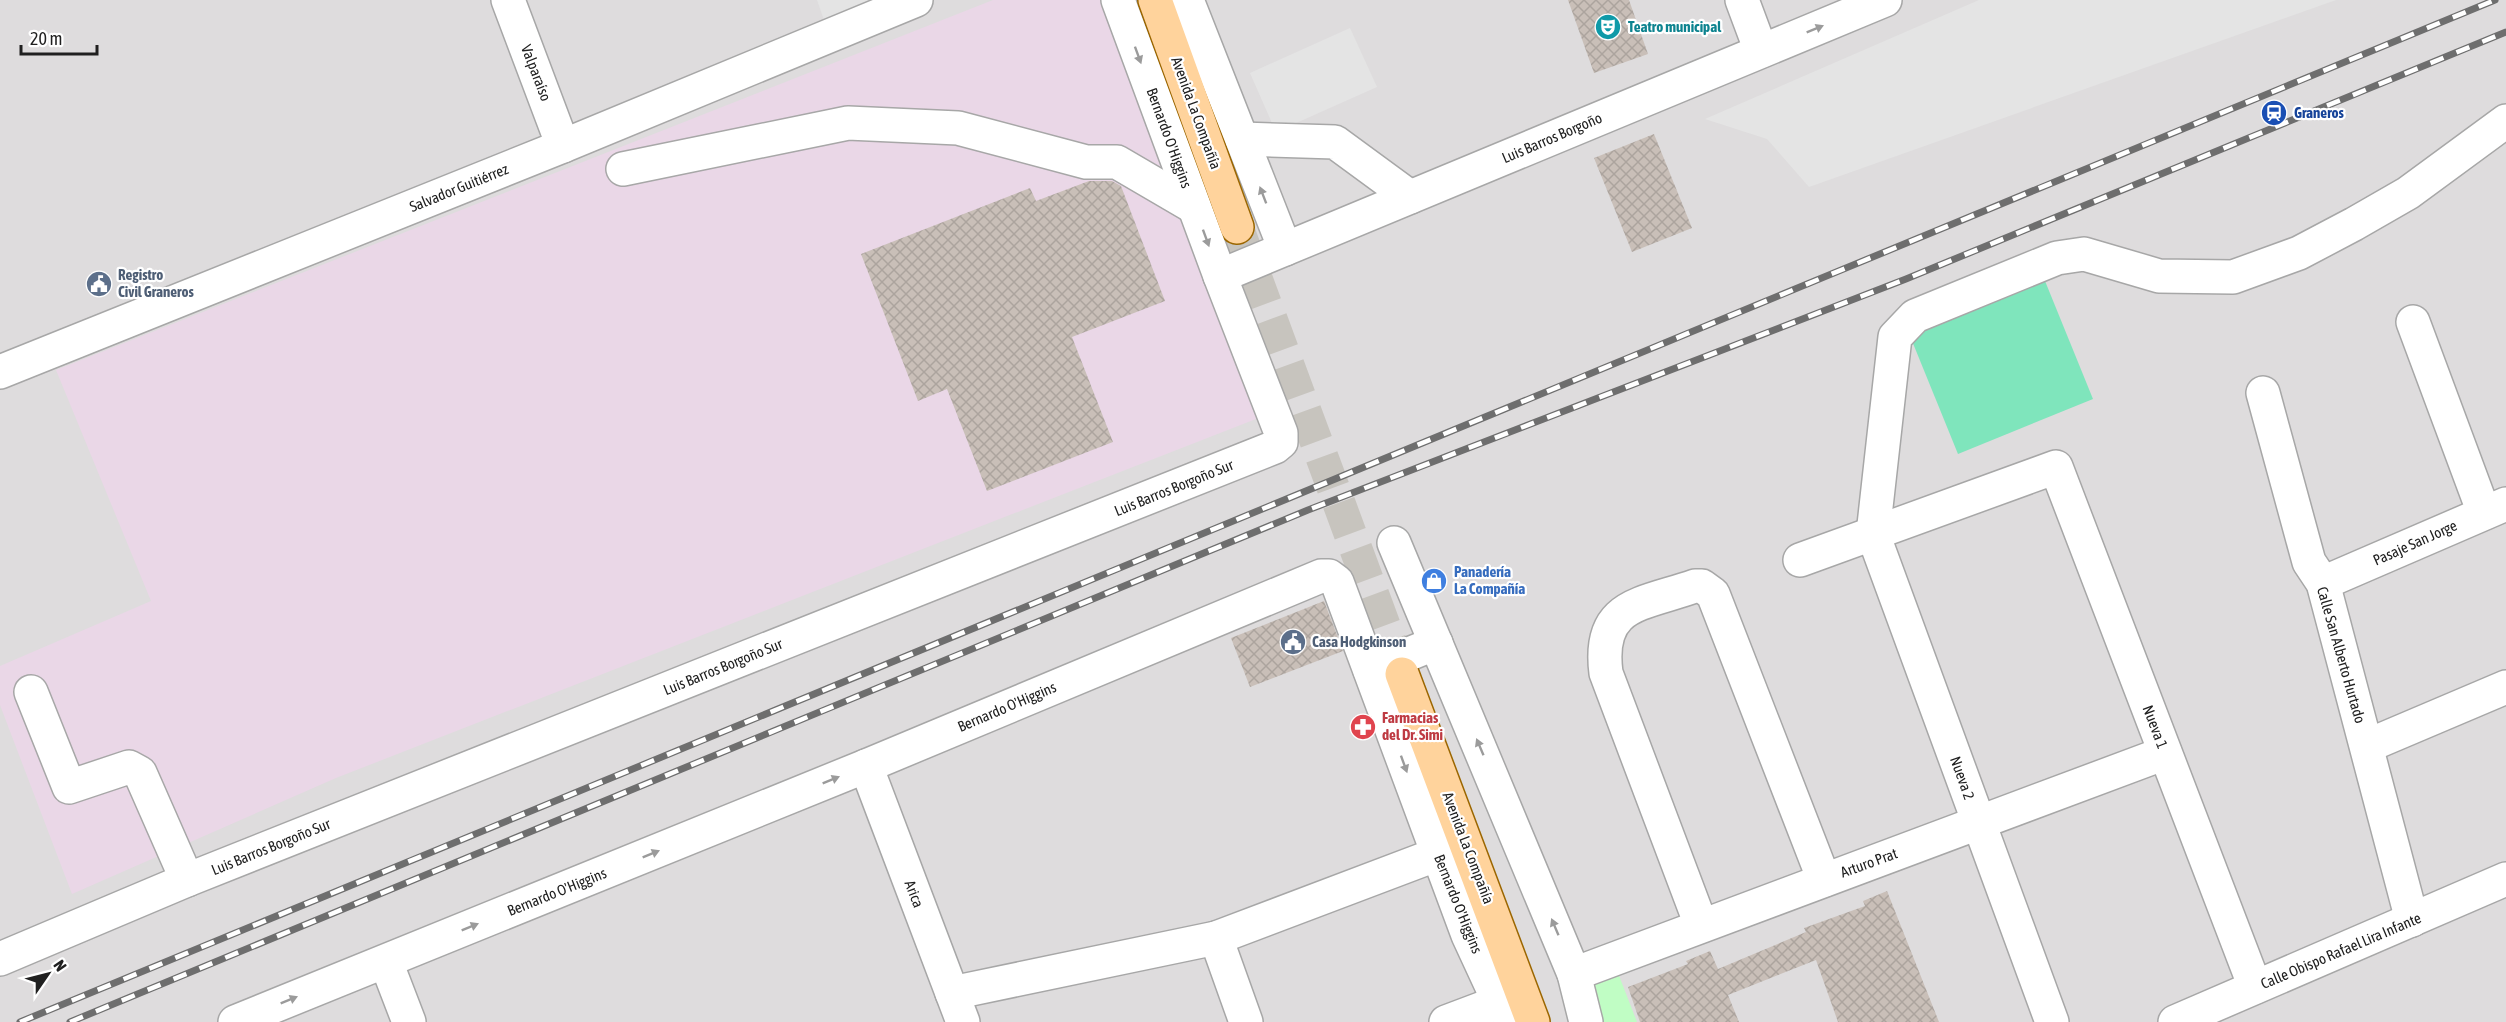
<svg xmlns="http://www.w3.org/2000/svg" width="2506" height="1022" font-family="'Asap Condensed',sans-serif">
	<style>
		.residential { fill: #dedcdd }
		.industrial { fill: #ead7e7 }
		.park { fill: #c0fdc4 }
		.pitch { fill: #7fe5bc }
		.parking { fill: #e4e4e4 }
		.building { fill: url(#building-cross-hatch) }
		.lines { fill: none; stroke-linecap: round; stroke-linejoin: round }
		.major-tunnel { stroke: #c7c4be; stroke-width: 33; stroke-dasharray: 33 16; stroke-linecap: butt }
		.minor-casing { stroke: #a7a7a7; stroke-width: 36 }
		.major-casing { stroke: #9b6600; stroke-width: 36 }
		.minor { stroke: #fff; stroke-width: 33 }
		.major { stroke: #ffd39c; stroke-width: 33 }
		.rail-casing { stroke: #6e6e6e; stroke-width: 7 }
		.rail { stroke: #fff; stroke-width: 4.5; stroke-dasharray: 14; stroke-linecap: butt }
		.oneway { fill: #9b9b9b }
		.labels { text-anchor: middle; stroke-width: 4.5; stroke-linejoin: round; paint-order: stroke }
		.culture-label { font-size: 15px; font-weight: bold; fill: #0d838f; stroke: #fff; text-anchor: start }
		.street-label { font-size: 15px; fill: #202020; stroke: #fff }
		.transit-label { font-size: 15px; font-weight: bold; fill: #164399; stroke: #fff; text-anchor: start }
		.service-label { font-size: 15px; font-weight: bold; fill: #4e5e75; stroke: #fff; text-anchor: start }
		.shop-label { font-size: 15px; font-weight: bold; fill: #366cbe; stroke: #fff; text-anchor: start }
		.health-label { font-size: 15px; font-weight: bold; fill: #be3a42; stroke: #fff; text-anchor: start }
	</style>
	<defs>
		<pattern id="building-cross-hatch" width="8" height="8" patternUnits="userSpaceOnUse" patternTransform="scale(1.5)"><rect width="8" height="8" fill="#c9bfb8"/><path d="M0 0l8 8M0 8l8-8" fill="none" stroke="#aca49e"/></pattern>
	</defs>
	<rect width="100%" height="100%" fill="#f1ede5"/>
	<rect class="residential" x="0" y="0" width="2506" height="1022"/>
	<polygon class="industrial" points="993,0 1109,0 1266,404 1256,419 336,778 72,894 0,705 0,666 151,601 56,370"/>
	<polygon class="park" points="1618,973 1637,1022 1596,1022 1586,985"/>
	<polygon class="pitch" points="2045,281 2093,399 1958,454 1910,336"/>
	<g class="parking">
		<polygon points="817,0 875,0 824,20"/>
		<polygon points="1979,0 2336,0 1809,187 1767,139 1705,119"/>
		<polygon points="1350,28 1377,87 1276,132 1250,73"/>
	</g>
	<g class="building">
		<polygon points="1568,0 1629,0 1648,54 1594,73"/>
		<polygon points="1654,134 1692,228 1632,252 1594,158"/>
		<polygon points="1089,181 1112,181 1121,186 1165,301 1072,337 1113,442 987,491 947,389 918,401 861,254 1030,188 1036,201"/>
		<polygon points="1324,601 1343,651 1250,687 1231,638"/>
		<polygon points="1887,891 1939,1022 1838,1022 1816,960 1728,995 1739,1022 1640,1022 1628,987 1688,964 1686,961 1710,951 1718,969 1806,932 1804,928 1865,906 1863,901"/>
	</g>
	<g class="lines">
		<polyline class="major-tunnel" points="1237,227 1402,674"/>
		<g class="minor-casing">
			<g id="minor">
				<polyline points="508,0 563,146"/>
				<polyline points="1187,0 1285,249"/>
				<polyline points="1742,0 1761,51"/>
				<polyline points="1242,139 1335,142 1410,197"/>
				<polyline points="623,169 848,123 958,128 1086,162 1117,162 1194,207"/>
				<polyline points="1220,276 1885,0"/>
				<polyline points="2413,322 2484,513"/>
				<polyline points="0,372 563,146 916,0"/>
				<polyline points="2263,393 2309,562 2323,583 2412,920"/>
				<polyline points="1394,543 1574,974 1586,1022"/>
				<polyline points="1800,560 2056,467 2255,987"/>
				<polyline points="2323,583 2506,504"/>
				<polyline points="1370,670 1436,643"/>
				<polyline points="31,692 69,787 129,767 140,773 187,880"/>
				<polyline points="2367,746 2506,687"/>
				<polyline points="866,766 963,1022"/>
				<path d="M1701,925L1606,673C1597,603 1641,605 1695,586H1702L1713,594L1824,880"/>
				<polyline points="1216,938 1246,1022"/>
				<polyline points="0,959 187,880 1275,447 1281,442 1281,433 1220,276 1118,0"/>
				<polyline points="386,962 409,1022"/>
				<polyline points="1574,974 2165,753"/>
				<polyline points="952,993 1216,938 1438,854"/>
				<polyline points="235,1022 866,766 1321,576 1329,576 1337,582 1468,935 1499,1002 1514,1022"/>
				<polyline points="1446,1022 1499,1002"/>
				<polyline points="2052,1022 1873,534 1895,337 1915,316 2057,258 2084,254 2159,276 2233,277 2299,253 2354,224 2408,193 2506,121"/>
				<polyline points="2175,1022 2506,879"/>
			</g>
		</g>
		<g class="major-casing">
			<g id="major">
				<polyline points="1155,0 1237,227"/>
				<polyline points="1402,674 1533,1022"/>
			</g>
		</g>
		<use href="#minor" class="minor"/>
		<use href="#major" class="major"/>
		<g class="rail-casing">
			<g id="rail">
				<polyline points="20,1022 2495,0"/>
				<polyline points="70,1022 1308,510 1906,279 2506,32"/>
			</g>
		</g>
		<use href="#rail" class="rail"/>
	</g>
	<defs><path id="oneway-solid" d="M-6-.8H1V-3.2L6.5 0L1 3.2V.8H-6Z" transform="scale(1.5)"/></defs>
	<g class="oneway">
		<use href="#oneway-solid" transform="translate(1815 29) rotate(-22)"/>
		<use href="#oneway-solid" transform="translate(1138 55) rotate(70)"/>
		<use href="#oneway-solid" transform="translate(1263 195) rotate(-111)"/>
		<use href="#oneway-solid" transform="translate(1206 238) rotate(70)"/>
		<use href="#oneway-solid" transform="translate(1480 747) rotate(-113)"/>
		<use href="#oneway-solid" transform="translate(1404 764) rotate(70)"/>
		<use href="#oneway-solid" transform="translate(831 780) rotate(-22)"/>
		<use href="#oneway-solid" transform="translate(651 854) rotate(-22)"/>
		<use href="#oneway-solid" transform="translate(470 927) rotate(-22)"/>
		<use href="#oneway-solid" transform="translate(1555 927) rotate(-113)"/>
		<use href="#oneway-solid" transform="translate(289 1000) rotate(-22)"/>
	</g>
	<defs>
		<g id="theatre-disc" transform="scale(1.35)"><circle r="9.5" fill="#0f9aa8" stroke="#fff"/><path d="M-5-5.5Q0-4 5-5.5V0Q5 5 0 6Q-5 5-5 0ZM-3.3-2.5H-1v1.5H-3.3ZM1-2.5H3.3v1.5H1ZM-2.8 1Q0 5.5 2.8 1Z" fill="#fff"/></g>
		<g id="station-disc" transform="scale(1.35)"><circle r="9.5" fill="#1a4fb4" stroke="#fff"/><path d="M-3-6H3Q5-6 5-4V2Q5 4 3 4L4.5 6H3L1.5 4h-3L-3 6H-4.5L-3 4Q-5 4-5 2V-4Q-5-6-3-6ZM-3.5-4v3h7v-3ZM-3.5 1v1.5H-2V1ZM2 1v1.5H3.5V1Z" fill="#fff"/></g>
		<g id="civic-disc" transform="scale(1.35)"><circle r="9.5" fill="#5c6f8a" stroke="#fff"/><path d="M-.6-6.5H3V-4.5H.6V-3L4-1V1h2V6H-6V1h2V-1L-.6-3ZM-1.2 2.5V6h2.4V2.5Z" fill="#fff"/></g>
		<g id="shop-disc" transform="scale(1.35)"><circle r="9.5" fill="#3f7fe0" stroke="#fff"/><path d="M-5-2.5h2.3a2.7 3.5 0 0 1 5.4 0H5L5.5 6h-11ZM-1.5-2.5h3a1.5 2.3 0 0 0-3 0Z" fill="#fff"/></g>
		<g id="pharmacy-disc" transform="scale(1.35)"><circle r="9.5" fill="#e0444e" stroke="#fff"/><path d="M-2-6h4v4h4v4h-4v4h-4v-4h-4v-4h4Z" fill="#fff"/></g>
	</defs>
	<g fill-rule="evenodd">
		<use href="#theatre-disc" x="1608" y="27"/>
		<use href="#station-disc" x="2274" y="113"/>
		<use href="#civic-disc" x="99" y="284"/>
		<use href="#shop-disc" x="1434" y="581"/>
		<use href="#civic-disc" x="1293" y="642"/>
		<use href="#pharmacy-disc" x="1363" y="727"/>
	</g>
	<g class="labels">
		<g class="culture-label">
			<text x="1628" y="32">Teatro municipal</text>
		</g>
		<g class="street-label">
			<text transform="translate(536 73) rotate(69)" y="5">Valparaíso</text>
			<text transform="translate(1196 113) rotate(70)" y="5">Avenida La Compañía</text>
			<text transform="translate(1169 138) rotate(70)" y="5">Bernardo O'Higgins</text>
			<text transform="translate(1552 138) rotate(-23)" y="5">Luis Barros Borgoño</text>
			<text transform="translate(459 188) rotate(-22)" y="5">Salvador Guitiérrez</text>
			<text transform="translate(1174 488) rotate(-22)" y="5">Luis Barros Borgoño Sur</text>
			<text transform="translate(2415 543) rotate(-24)" y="5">Pasaje San Jorge</text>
			<text transform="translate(2341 655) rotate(74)" y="5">Calle San Alberto Hurtado</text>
			<text transform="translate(723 667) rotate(-22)" y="5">Luis Barros Borgoño Sur</text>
			<text transform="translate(1007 707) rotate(-23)" y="5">Bernardo O'Higgins</text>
			<text transform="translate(2155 727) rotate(69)" y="5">Nueva 1</text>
			<text transform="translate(1962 778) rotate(70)" y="5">Nueva 2</text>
			<text transform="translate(271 847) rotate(-22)" y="5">Luis Barros Borgoño Sur</text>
			<text transform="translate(1468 848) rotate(69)" y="5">Avenida La Compañía</text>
			<text transform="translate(1869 863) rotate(-20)" y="5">Arturo Prat</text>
			<text transform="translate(557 892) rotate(-22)" y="5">Bernardo O'Higgins</text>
			<text transform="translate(914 894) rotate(69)" y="5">Arica</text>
			<text transform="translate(1458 904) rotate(68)" y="5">Bernardo O'Higgins</text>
			<text transform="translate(2341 951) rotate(-23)" y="5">Calle Obispo Rafael Lira Infante</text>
		</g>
		<g class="transit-label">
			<text x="2294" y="118">Graneros</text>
		</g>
		<g class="service-label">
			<text x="118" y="280">Registro<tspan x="118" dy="17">Civil Graneros</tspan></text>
			<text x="1312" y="647">Casa Hodgkinson</text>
		</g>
		<g class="shop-label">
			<text x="1454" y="577">Panadería<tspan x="1454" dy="17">La Compañía</tspan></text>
		</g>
		<g class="health-label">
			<text x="1382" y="723">Farmacias<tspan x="1382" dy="17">del Dr. Simi</tspan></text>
		</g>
	</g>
	<g transform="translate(48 974) rotate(55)" stroke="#ffffff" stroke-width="4.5" paint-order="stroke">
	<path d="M0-4.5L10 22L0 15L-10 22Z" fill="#202020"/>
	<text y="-9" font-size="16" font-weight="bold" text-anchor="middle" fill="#202020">N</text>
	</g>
	<path d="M21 45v9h76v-9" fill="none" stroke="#202020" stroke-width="3"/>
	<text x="30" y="45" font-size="18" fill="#202020" stroke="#ffffff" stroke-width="4.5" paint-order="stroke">20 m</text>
</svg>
